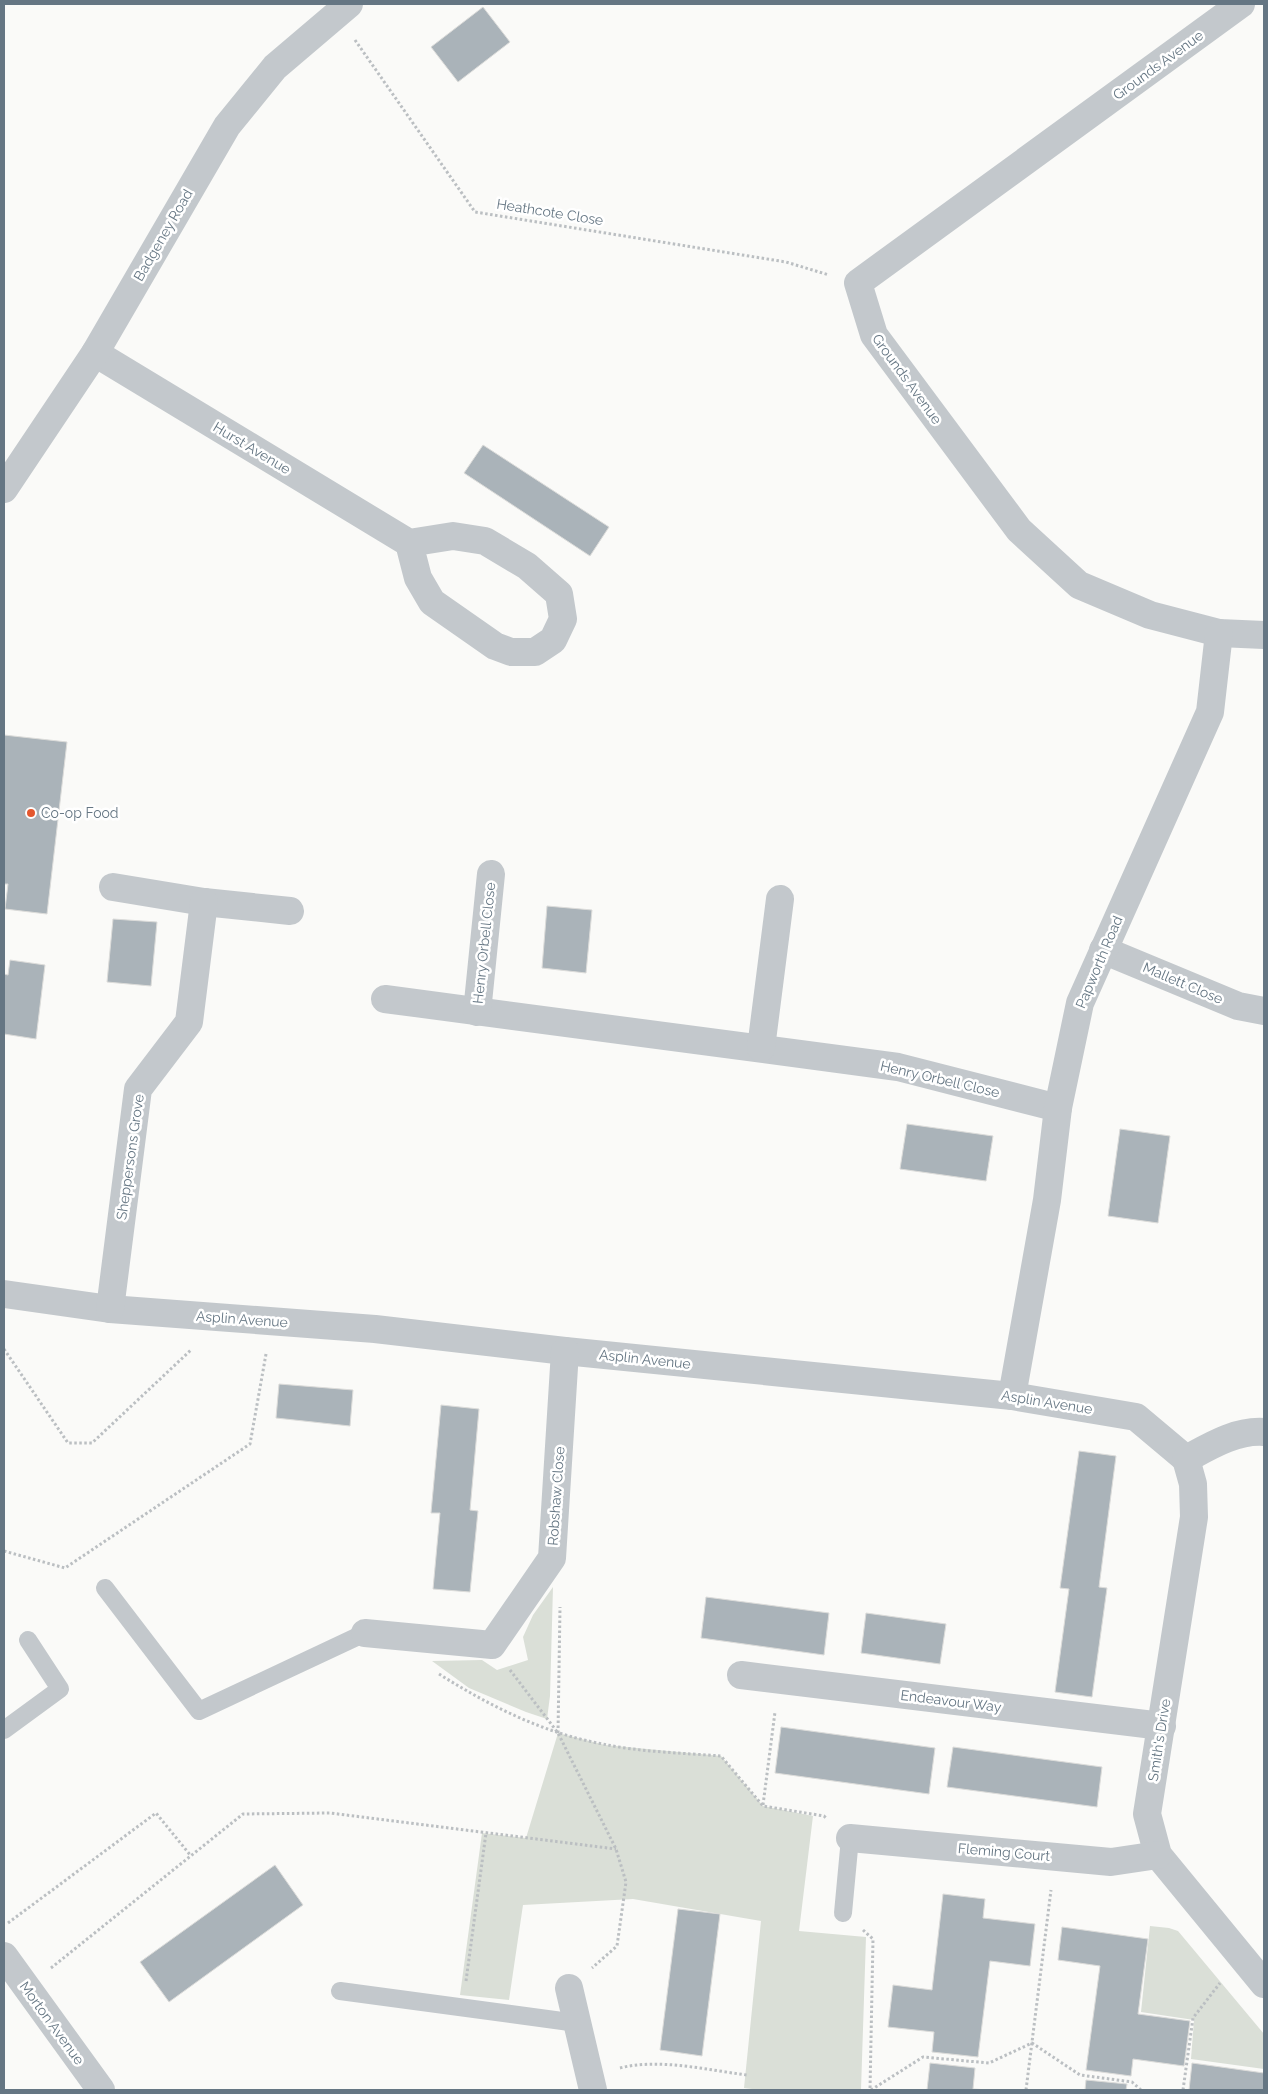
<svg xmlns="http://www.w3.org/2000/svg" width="1268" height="2094" font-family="Raleway,sans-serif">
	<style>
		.green { fill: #dadfd7 }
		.building { fill: #aab3b9; stroke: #dcdcda }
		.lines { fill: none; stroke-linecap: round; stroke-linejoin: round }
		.path { stroke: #bbbfc2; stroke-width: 3; stroke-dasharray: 2.5 2.5; stroke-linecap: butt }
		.lane { stroke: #c3c8cc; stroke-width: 18 }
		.street { stroke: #c3c8cc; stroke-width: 28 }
		.poi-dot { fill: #e4572e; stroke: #fff; stroke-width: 2 }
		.labels { text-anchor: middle; stroke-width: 5; stroke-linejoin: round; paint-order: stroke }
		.street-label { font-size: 14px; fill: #657683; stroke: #fff }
		.poi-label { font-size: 14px; fill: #657683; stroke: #fff; text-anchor: start }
	</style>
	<rect width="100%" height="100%" fill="#fafaf8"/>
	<g class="green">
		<polygon points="553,1587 550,1696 547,1719 526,1712 469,1688 432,1661 482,1660 497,1670 528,1660 523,1637 533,1615"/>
		<polygon points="558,1733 605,1745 721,1756 763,1806 813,1816 799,1931 866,1937 861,2090 760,2090 744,2088 761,1921 633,1899 523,1905 509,2000 460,1995 482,1833 526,1838"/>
		<polygon points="1150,1926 1169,1928 1178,1931 1264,2034 1264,2069 1191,2059 1194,2020 1141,2012"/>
	</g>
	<g class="building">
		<polygon points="483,7 510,42 458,82 431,47"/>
		<polygon points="483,445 609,527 590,556 464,473"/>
		<polygon points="4,735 67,742 47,914 5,909 8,884 4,884"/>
		<polygon points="547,906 592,910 586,973 542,968"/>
		<polygon points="113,919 157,922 151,986 107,982"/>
		<polygon points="10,960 45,965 36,1039 4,1034 4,974 8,975"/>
		<polygon points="907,1124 993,1136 986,1181 900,1169"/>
		<polygon points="1120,1129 1170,1136 1158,1223 1108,1216"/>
		<polygon points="279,1384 353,1390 350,1426 276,1418"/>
		<polygon points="441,1405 479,1409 470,1510 478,1511 470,1592 433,1589 440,1513 431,1513"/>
		<polygon points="1079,1451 1116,1456 1099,1587 1107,1588 1092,1697 1055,1692 1069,1589 1060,1588"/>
		<polygon points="706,1597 829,1613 824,1655 701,1638"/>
		<polygon points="866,1613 946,1624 940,1664 861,1653"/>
		<polygon points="781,1727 935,1748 929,1794 775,1773"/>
		<polygon points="953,1747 1102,1767 1097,1807 947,1787"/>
		<polygon points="275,1865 303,1905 169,2002 140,1962"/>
		<polygon points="943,1894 985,1899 983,1918 1035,1924 1030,1966 990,1961 978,2057 932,2052 934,2032 888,2027 893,1985 932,1990"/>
		<polygon points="678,1909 720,1914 702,2056 660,2050"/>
		<polygon points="1062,1927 1148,1939 1138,2014 1190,2021 1184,2066 1133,2059 1131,2076 1086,2070 1100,1966 1058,1960"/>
		<polygon points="930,2063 975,2068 973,2089 989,2090 927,2090"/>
		<polygon points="1192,2063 1264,2073 1264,2090 1189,2090"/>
		<polygon points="1086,2080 1127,2084 1126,2090 1085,2090"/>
	</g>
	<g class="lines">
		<g class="path">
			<polyline points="355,40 475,212 786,262 829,275"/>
			<polyline points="4,1349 68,1443 92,1443 192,1349"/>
			<polyline points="4,1551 65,1568 250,1444 266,1354"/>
			<polyline points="510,1670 558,1733 616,1849 626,1882 617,1946 592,1968"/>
			<path d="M439,1674C490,1706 543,1733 603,1744C639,1752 684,1753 721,1756L763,1806L824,1816L826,1818"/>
			<polyline points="558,1733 560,1607"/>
			<polyline points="763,1805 775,1712"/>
			<polyline points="8,1923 156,1813 191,1856"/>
			<polyline points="863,1930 873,1939 870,2090"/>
			<polyline points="51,1968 243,1814 330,1813 616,1849"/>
			<polyline points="466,1981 486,1833"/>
			<path d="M620,2068C659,2058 707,2070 747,2075"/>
			<polyline points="871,2090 923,2057 989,2063 1032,2043 1080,2075 1132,2082 1141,2090"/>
			<polyline points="1026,2090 1051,1890"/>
			<polyline points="1183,2090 1193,2018 1220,1983"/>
		</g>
		<g class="lane">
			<polyline points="105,1588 199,1711 365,1633"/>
			<polyline points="4,1730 60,1689 28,1640"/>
			<polyline points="843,1913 850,1838"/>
			<polyline points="340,1991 577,2023"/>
		</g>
		<g class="street">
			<polyline points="1241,4 858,283 874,335 1019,530 1079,585 1150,615 1219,633 1264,635"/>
			<polyline points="95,353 409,543 453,536 485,541 527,566 559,594 563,619 553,640 535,652 511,652 495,646 432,602 418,578 409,543"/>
			<polyline points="4,489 95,353 227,126 275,67 349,4"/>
			<polyline points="113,887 204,902 290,911"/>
			<polyline points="1103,950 1238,1006 1264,1011"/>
			<polyline points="385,999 898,1067 1058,1108"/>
			<polyline points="477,1012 491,874"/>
			<polyline points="761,1048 780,899"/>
			<path d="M4,1294L110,1309L375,1329L565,1351L1012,1396L1136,1417L1186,1459C1210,1446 1236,1430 1264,1432"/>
			<polyline points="110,1309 138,1089 189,1022 204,902"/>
			<polyline points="1012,1396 1047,1200 1058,1108 1080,1003 1210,712 1219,633"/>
			<polyline points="1186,1459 1193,1484 1194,1517 1147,1814 1158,1855 1264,1984"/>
			<polyline points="365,1633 492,1645 552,1558 565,1351"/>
			<polyline points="741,1675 1162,1726"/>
			<polyline points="850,1838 1111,1862 1158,1855"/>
			<polyline points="4,1956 101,2090"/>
			<polyline points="569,1988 593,2090"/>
		</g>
	</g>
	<circle class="poi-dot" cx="31" cy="813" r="5"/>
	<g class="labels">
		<g class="street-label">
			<text transform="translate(1158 65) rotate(-36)" y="5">Grounds Avenue</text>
			<text transform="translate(550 212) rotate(9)" y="5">Heathcote Close</text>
			<text transform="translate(163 235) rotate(-60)" y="5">Badgeney Road</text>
			<text transform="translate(907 379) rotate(54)" y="5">Grounds Avenue</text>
			<text transform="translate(252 448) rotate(31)" y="5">Hurst Avenue</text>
			<text transform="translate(484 943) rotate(-84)" y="5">Henry Orbell Close</text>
			<text transform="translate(1099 962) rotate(-67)" y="5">Papworth Road</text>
			<text transform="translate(1183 983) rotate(23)" y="5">Mallett Close</text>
			<text transform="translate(940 1079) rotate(13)" y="5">Henry Orbell Close</text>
			<text transform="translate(130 1157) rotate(-82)" y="5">Sheppersons Grove</text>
			<text transform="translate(242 1319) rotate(4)" y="5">Asplin Avenue</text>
			<text transform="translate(645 1359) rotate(6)" y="5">Asplin Avenue</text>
			<text transform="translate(1047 1402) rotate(9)" y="5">Asplin Avenue</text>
			<text transform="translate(556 1496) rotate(-86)" y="5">Robshaw Close</text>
			<text transform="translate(951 1701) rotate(7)" y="5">Endeavour Way</text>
			<text transform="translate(1159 1740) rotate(-81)" y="5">Smith's Drive</text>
			<text transform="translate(1004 1852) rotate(5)" y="5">Fleming Court</text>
			<text transform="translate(52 2023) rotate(54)" y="5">Morton Avenue</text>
		</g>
		<g class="poi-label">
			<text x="41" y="818">Co-op Food</text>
		</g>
	</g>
	<rect width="1268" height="2094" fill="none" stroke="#657683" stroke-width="10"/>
</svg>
